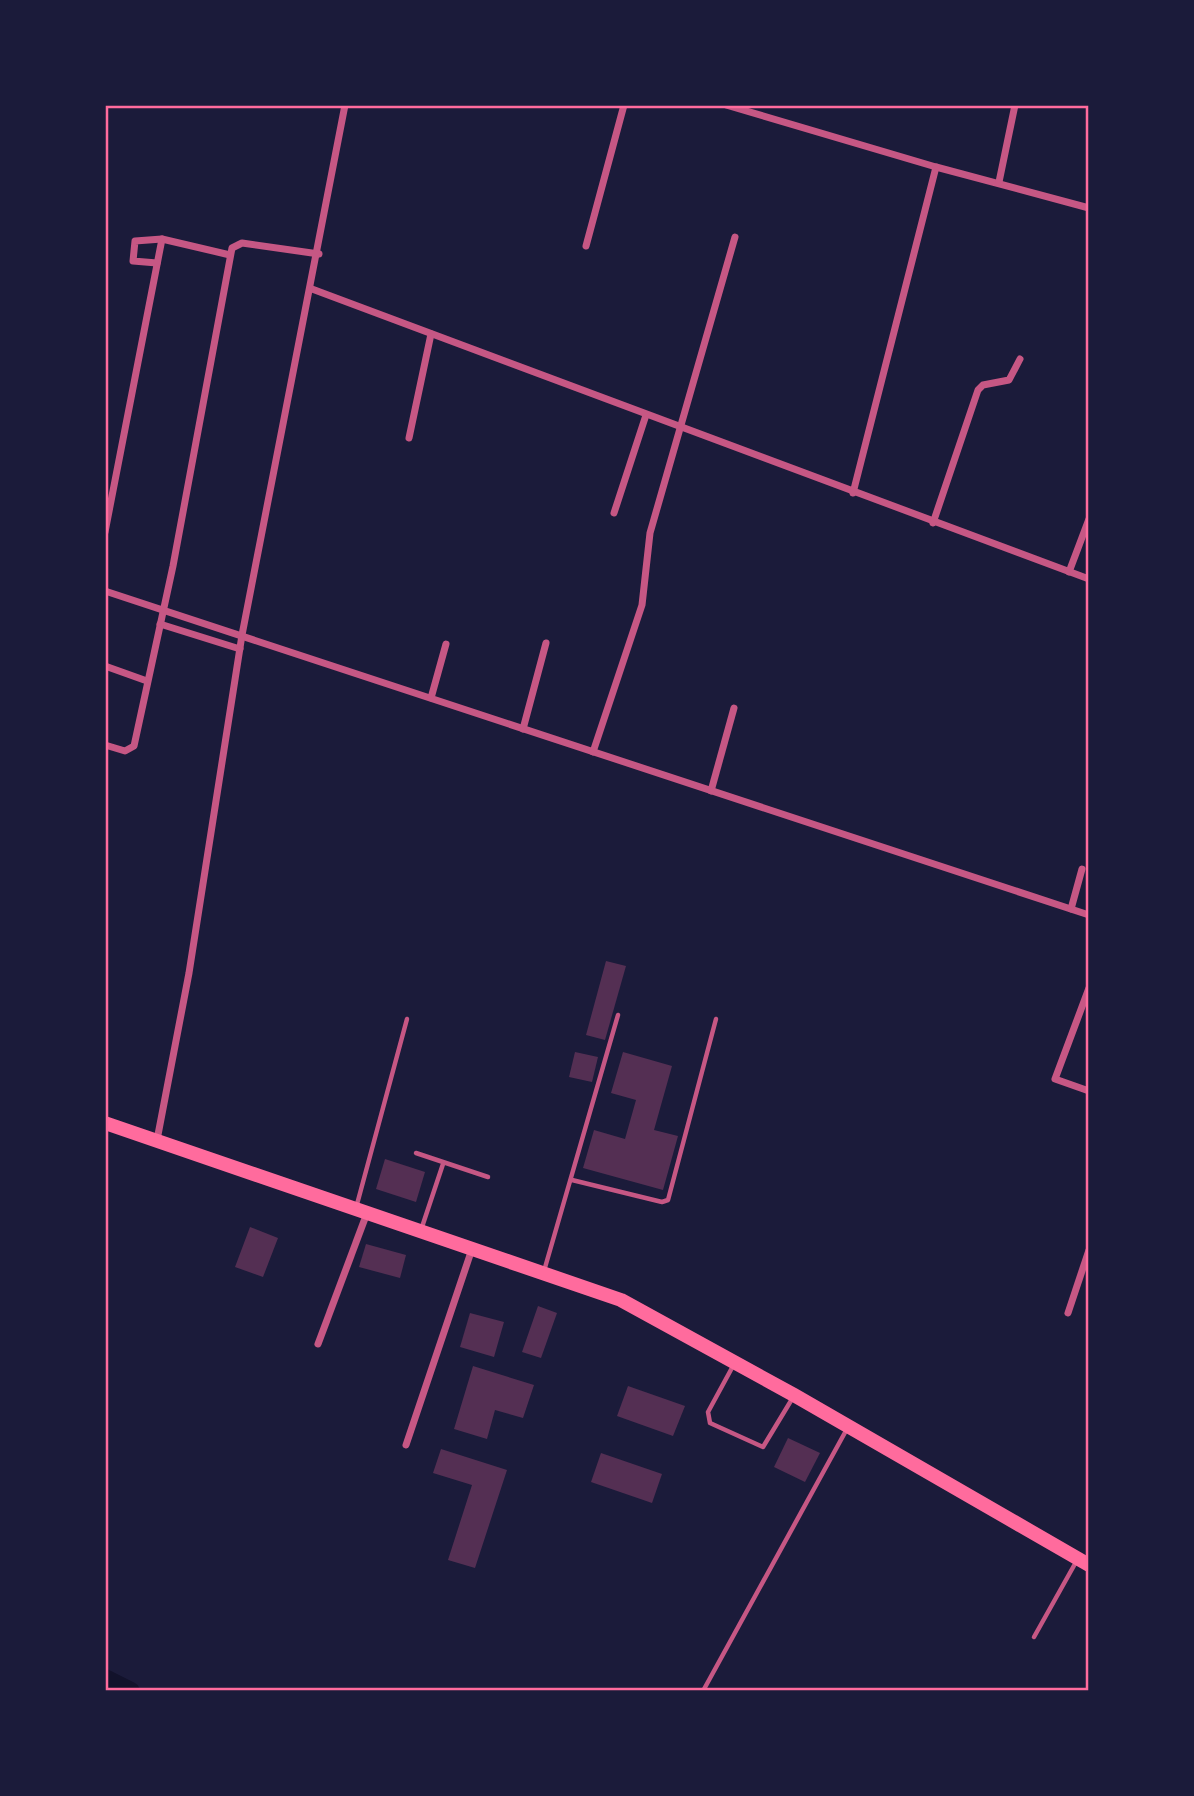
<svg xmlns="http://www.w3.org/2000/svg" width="1194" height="1796" font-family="Figtree,sans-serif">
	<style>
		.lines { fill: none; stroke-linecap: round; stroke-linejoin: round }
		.canal { stroke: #12122b; stroke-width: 18 }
		.building { fill: #542f53 }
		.service { stroke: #c65784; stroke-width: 4.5 }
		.minor { stroke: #c65784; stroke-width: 7 }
		.primary { stroke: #ff6b9d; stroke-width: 14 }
		.neatline { fill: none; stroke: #ff6b9d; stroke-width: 2.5 }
	</style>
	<rect width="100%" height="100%" fill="#1b1b3a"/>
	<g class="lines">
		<polyline class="canal" points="105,1678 131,1691"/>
	</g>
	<g class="building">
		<polygon points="606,961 626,966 605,1040 586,1035"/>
		<polygon points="575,1052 598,1057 592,1082 569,1077"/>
		<polygon points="623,1052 672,1066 654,1130 678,1136 663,1190 583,1168 594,1130 625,1139 636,1100 611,1093"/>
		<polygon points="385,1159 425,1172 416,1202 376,1189"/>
		<polygon points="250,1227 278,1238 263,1277 235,1267"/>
		<polygon points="366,1244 406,1255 400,1278 359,1267"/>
		<polygon points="538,1306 557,1313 541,1358 522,1352"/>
		<polygon points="470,1313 504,1322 494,1357 460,1347"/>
		<polygon points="473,1366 534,1385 523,1418 495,1410 487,1439 454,1429"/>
		<polygon points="628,1386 685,1406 673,1436 617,1416"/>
		<polygon points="788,1438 820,1453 805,1482 774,1467"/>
		<polygon points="441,1449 507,1470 475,1568 448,1560 472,1485 433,1473"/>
		<polygon points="601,1453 662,1474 652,1503 591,1482"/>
	</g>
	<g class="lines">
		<g class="service">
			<polyline points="416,1153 488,1177"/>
			<polyline points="572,1180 662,1202 668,1200 716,1019"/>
			<polyline points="356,1208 407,1019"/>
			<polyline points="421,1230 443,1164"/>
			<polyline points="544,1271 618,1015"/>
			<polyline points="733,1366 708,1412 710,1423 763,1447 792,1399"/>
			<polyline points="1034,1637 1076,1562"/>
			<polyline points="703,1691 848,1427"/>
		</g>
		<g class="minor">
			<polyline points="726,105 936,167 1089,208"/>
			<polyline points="999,182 1015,105"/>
			<polyline points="586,246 624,105"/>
			<polyline points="157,263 133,261 135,241 162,239 230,255"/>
			<polyline points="312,289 1089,579"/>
			<polyline points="409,438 431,334"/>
			<polyline points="853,493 936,167"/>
			<polyline points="614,513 646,415"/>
			<polyline points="933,523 978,390 983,385 1009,380 1020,359"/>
			<polyline points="105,532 162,239"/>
			<polyline points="1069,572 1089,519"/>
			<polyline points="105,591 1089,915"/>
			<polyline points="160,624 240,649"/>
			<polyline points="105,666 147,681"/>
			<polyline points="431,698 446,644"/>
			<polyline points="523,729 546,643"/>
			<polyline points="105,745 125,751 134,746 173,566 232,248 242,243 319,254"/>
			<polyline points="593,752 642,605 650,533 735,237"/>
			<polyline points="711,791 734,708"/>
			<polyline points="1071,909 1082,869"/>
			<polyline points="1089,988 1055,1079 1089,1091"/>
			<polyline points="157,1140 189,973 242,635 345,105"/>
			<polyline points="1068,1313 1089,1250"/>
			<polyline points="318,1344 367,1213"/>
			<polyline points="406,1445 472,1249"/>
		</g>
		<polyline class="primary" points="105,1123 621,1300 794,1395 1089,1565"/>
	</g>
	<rect width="1194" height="1796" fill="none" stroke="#1b1b3a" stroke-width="214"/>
	<rect x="107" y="107" width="980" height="1582" class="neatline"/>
</svg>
